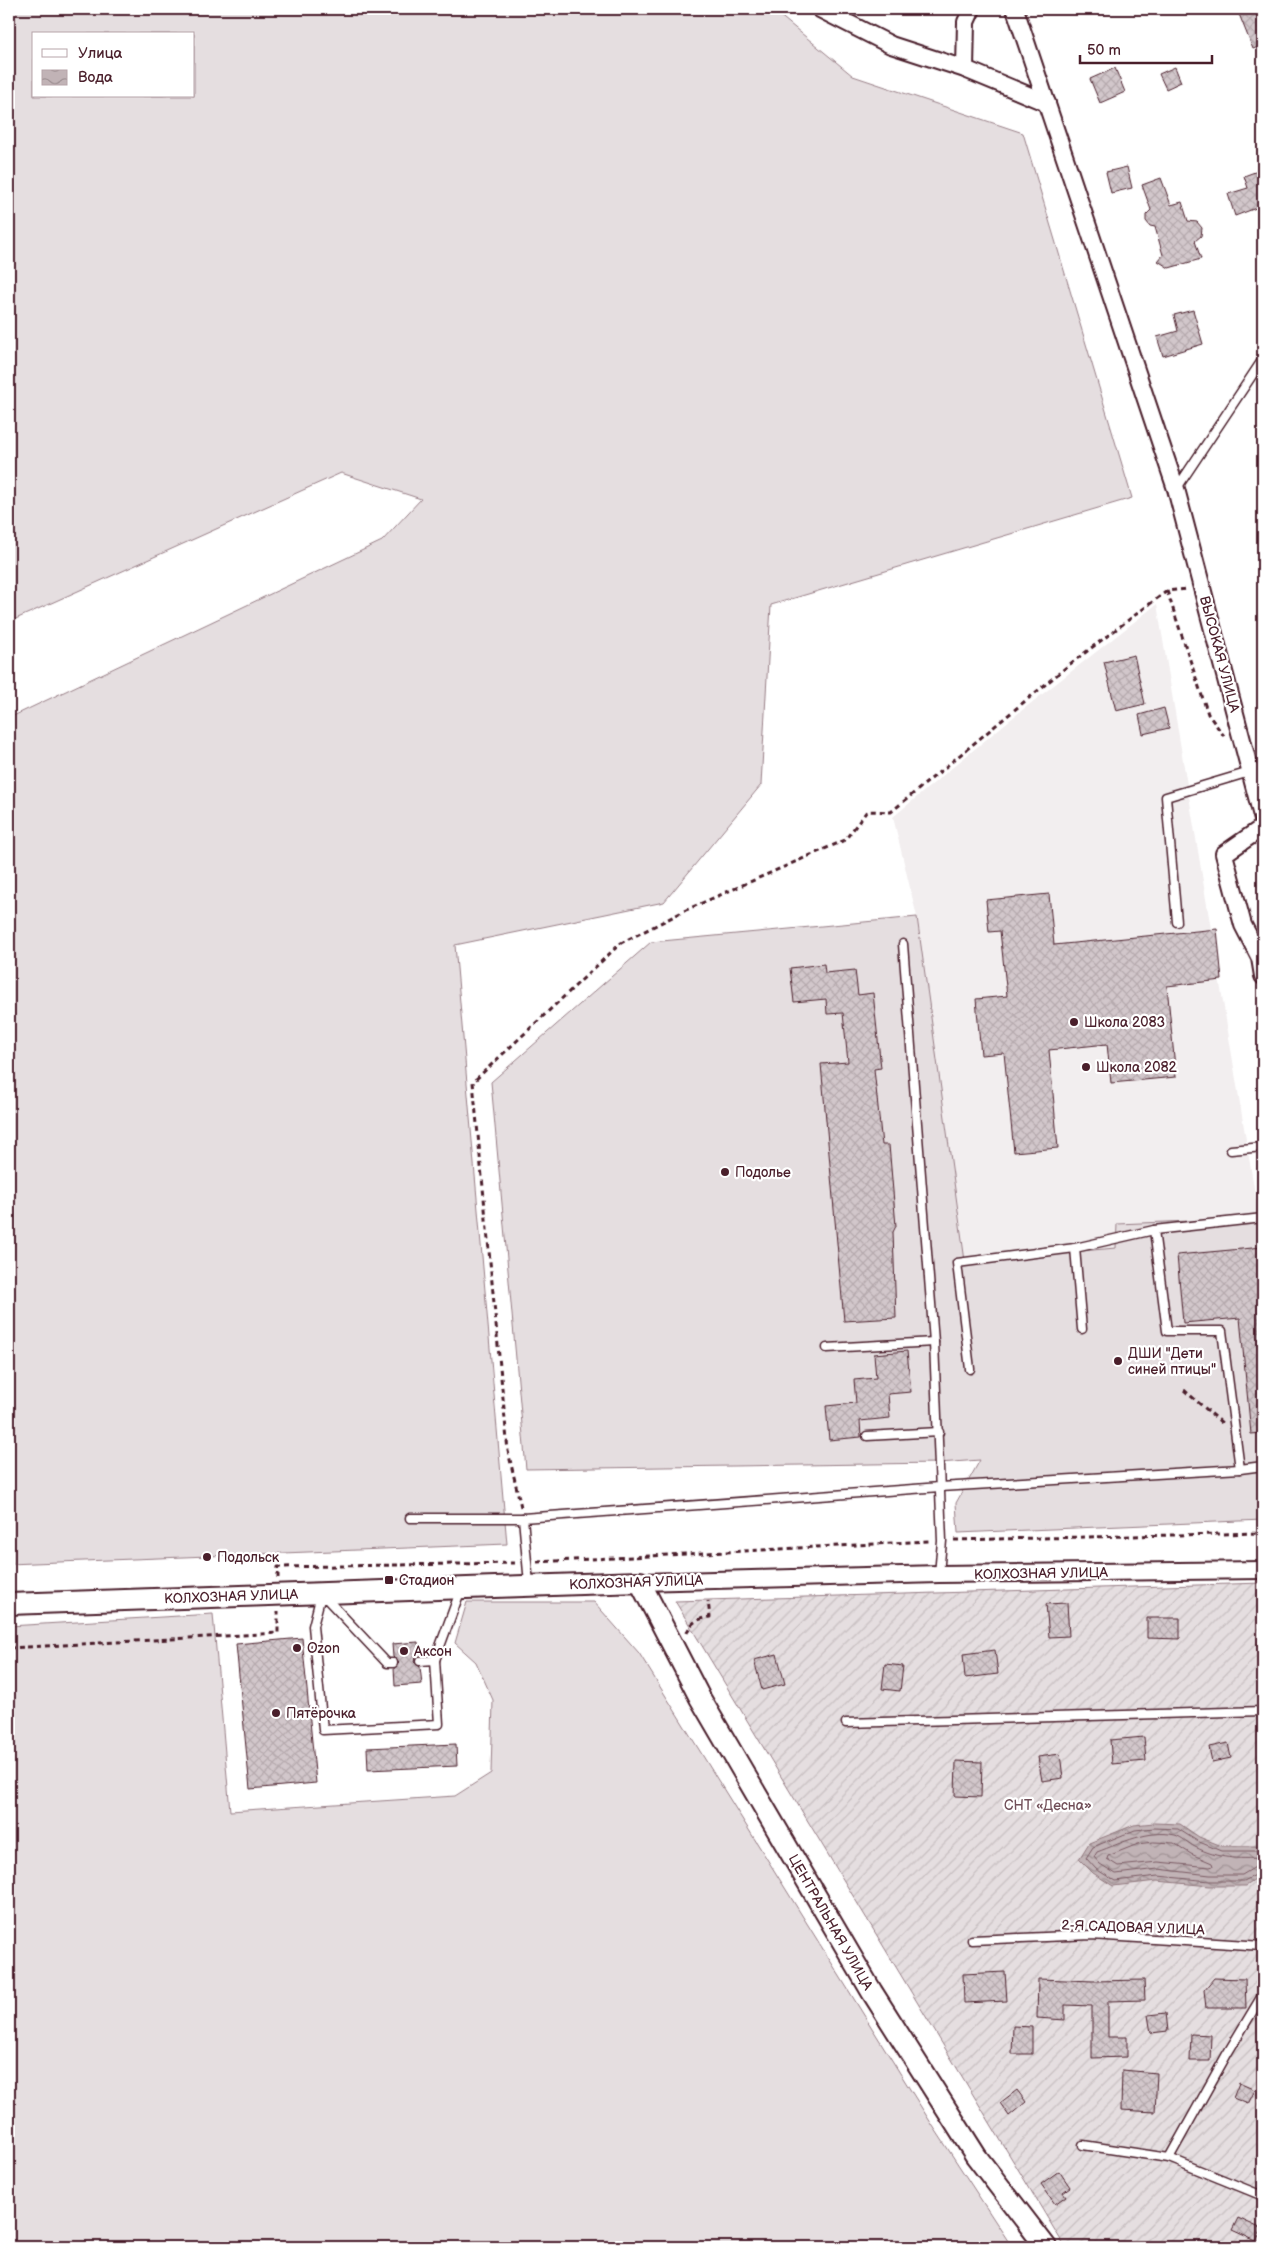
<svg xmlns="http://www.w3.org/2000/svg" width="1272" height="2256" font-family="'Balsamiq Sans',sans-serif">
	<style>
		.built { fill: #f2eeef }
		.grass { fill: #e5dee0; stroke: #987e86; fill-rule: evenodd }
		.garden { fill: url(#garden-furrows); stroke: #987e86 }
		.water { fill: url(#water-waves); stroke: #91787e }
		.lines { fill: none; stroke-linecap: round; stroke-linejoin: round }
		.shore { stroke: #7a5a63; stroke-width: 1 }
		.building { fill: url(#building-cross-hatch); stroke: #4a1f2b }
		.service-casing { stroke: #4a1f2b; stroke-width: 11 }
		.minor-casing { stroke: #4a1f2b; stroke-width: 20 }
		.tertiary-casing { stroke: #4a1f2b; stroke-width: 24 }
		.path { stroke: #4a1f2b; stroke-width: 3; stroke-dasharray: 5 4; stroke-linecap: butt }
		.service { stroke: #fff; stroke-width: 8 }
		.minor { stroke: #fff; stroke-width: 16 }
		.tertiary { stroke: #fff; stroke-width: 20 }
		.poi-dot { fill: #4a1f2b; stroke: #fff; stroke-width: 2 }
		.labels { text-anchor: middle; stroke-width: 4.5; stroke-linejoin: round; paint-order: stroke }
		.street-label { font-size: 14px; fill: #4a1f2b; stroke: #fff }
		.poi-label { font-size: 14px; fill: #4a1f2b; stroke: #fff; text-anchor: start }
		.park-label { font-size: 14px; fill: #714f58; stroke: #fff }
	</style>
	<defs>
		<pattern id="garden-furrows" width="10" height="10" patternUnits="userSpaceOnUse" patternTransform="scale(1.25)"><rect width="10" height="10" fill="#e5dee0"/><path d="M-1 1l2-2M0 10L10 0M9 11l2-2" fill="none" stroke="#c6bec0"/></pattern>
		<pattern id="water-waves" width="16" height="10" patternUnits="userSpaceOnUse" patternTransform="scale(1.25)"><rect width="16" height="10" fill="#c1b3b6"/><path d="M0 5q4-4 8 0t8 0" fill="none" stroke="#9f9194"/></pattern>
		<pattern id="building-cross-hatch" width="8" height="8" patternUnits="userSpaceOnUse" patternTransform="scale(1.25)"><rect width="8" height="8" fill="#d2c7cb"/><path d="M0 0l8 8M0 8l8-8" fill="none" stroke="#b6aaae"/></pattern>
	</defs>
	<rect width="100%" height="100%" fill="#fff"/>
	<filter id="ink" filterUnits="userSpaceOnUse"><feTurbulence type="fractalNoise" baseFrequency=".02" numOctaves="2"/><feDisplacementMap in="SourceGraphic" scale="10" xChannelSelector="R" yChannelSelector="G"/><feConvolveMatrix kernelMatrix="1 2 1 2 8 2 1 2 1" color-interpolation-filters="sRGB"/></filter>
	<g filter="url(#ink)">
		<polygon class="built" points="1157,604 1259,1218 1117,1225 1117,1248 964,1262 917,917 893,817 1006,723"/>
		<g class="grass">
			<path d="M9,9H772L853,76L1023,133L1132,498L771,605L761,785L664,902L455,945L507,1544L9,1564V718L382,541L421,499L341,473L9,622ZM34,34H194V96H34Z"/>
			<polygon points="917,917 965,1261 1116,1248 1117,1224 1263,1218 1263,1520 958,1533 956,1503 980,1460 939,1463 526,1469 491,1082 651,942"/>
			<polygon points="467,1602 594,1602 639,1653 931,2123 1012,2247 9,2247 9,1626 213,1614 230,1811 455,1796 491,1773 493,1700 476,1662 455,1643"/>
		</g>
		<polygon class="garden" points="1263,1583 1263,2247 1065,2247 675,1601"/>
		<polygon class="water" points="1154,1823 1180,1824 1199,1837 1222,1846 1263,1846 1263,1875 1246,1886 1210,1886 1157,1881 1113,1886 1093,1873 1079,1859 1089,1843 1134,1825"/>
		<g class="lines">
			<g class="shore">
				<polygon points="1154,1842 1174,1843 1191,1854 1212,1863 1213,1866 1210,1867 1158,1862 1118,1866 1107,1859 1108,1856 1138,1844"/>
				<polyline points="1263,1851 1221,1851 1197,1841 1178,1829 1154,1828 1135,1830 1093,1847 1086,1858 1096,1869 1115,1881 1158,1876 1210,1881 1244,1881 1263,1871"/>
				<path d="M1263,1858C1237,1859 1219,1859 1195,1847C1189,1844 1182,1837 1175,1835C1148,1829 1122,1843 1097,1852L1094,1857L1100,1864L1116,1874L1158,1869L1210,1875H1242L1257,1866L1263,1865"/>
			</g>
		</g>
		<g class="building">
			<polygon points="1237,9 1263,9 1263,45 1253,49"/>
			<polygon points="1175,67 1181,82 1166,89 1159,74"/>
			<polygon points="1115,68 1125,92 1100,103 1090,79"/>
			<polygon points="1127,167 1132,188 1111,193 1106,172"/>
			<polygon points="1263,169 1263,224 1261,224 1256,208 1235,216 1228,194 1248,188 1244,176"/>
			<polygon points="1161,178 1171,205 1182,202 1188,221 1197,222 1202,228 1201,236 1195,241 1201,259 1169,268 1158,261 1163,255 1155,227 1150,226 1146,221 1146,215 1151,210 1142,185"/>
			<polygon points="1193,310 1203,344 1163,356 1157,337 1178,331 1174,315"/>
			<polygon points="1134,655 1145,704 1116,711 1104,662"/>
			<polygon points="1164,708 1169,728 1143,734 1139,715"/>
			<polygon points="1049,894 1054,945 1217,929 1222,980 1167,986 1176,1077 1111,1083 1107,1044 1049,1050 1058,1148 1014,1152 1004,1053 981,1055 976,999 1007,996 1000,931 989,932 986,900"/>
			<polygon points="824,964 825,973 855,970 858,995 873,993 881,1068 874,1069 882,1145 889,1145 896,1226 893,1232 896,1318 844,1321 821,1064 848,1062 843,1013 827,1014 826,999 794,1002 790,968"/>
			<polygon points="1263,1247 1263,1433 1251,1434 1240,1318 1183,1323 1177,1255"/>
			<polygon points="907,1351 911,1392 888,1394 890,1418 860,1421 861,1437 829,1440 826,1406 856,1403 854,1380 876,1378 874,1354"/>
			<polygon points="1067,1603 1069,1636 1049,1637 1046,1604"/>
			<polygon points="1147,1618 1180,1618 1180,1639 1147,1638"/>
			<polygon points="302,1638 316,1783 250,1789 236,1644"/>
			<polygon points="418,1642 419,1655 415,1658 414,1662 420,1667 422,1684 395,1686 394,1668 399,1663 393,1657 392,1644"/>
			<polygon points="995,1650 998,1674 965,1678 963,1654"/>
			<polygon points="777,1654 785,1684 762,1690 754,1660"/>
			<polygon points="885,1664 903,1666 900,1691 882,1689"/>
			<polygon points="1144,1737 1146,1761 1112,1764 1110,1740"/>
			<polygon points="1228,1743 1231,1758 1212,1762 1209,1747"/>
			<polygon points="456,1744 457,1766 368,1770 367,1748"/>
			<polygon points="1060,1754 1063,1778 1042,1781 1038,1757"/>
			<polygon points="956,1761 982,1762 981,1797 955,1796"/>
			<polygon points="1005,1972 1007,2001 964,2003 963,1974"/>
			<polygon points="1214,1978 1245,1979 1246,2008 1206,2008 1204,1990"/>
			<polygon points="1038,1979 1094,1981 1144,1980 1145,2000 1108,2001 1108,2037 1127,2037 1127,2057 1092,2058 1092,2006 1065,2005 1065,2020 1037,2018"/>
			<polygon points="1166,2013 1168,2031 1151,2033 1148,2015"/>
			<polygon points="1013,2026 1032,2027 1032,2054 1012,2054"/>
			<polygon points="1191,2034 1211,2035 1210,2061 1190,2061"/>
			<polygon points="1122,2070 1157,2073 1155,2112 1121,2110"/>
			<polygon points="1239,2083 1255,2090 1248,2104 1233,2098"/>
			<polygon points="1017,2090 1026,2102 1009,2116 1000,2103"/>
			<polygon points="1059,2171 1070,2187 1063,2192 1066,2196 1055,2204 1041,2184"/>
			<polygon points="1238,2218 1262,2229 1256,2241 1232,2230"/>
		</g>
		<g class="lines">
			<g class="service-casing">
				<g id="service">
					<polyline points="1177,488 1263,359"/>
					<polyline points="1177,922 1166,797 1263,768"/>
					<polyline points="903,944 934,1342 942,1541 939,1574"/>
					<polyline points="1231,1150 1263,1147"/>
					<polyline points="1154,1230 1167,1331 1222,1331 1240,1469 1263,1466"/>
					<polyline points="1075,1248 1082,1329"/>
					<polyline points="827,1348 934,1342"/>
					<polyline points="970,1369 957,1263 1075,1248 1154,1230 1263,1218"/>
					<polyline points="867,1436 939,1432"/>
					<polyline points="410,1518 523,1518 940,1487 1240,1469"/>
					<polyline points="523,1518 529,1584"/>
					<polyline points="321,1595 313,1626 323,1730 439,1724 435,1660"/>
					<polyline points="324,1596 387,1663 393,1663"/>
					<polyline points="420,1661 435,1660 461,1589"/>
					<polyline points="846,1723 1263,1711"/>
					<polyline points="972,1940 1091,1935 1263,1946"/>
					<polyline points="1083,2145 1169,2158 1263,2196"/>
					<polyline points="1169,2158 1227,2054 1263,1994"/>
				</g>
			</g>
			<g class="minor-casing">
				<g id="minor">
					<polyline points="820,9 891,45 965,69 1047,103"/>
					<polyline points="1015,9 1176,489 1263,820"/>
					<polyline points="965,69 966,22 972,9"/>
					<polyline points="1263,827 1224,854 1243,925 1260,958 1263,976"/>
					<polyline points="640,1582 939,1574 1263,1570"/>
				</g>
			</g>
			<g class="tertiary-casing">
				<polyline id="tertiary" points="9,1604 640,1582 700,1698 872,1992 976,2156 1046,2247"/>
			</g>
			<g class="path">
				<polyline points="1167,591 1208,714 1224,736"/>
				<polyline points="1184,1390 1222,1423"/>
				<polyline points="521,1507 508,1451 473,1082 621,943 686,910 845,840 867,811 891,812 1070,664 1167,591 1187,589"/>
				<polyline points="954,1540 1263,1533"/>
				<polyline points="537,1562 930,1541"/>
				<polyline points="278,1578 278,1567 516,1563"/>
				<path d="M687,1633C690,1622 700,1618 710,1617L708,1601"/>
				<polyline points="9,1648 278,1633 278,1612"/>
			</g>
			<use href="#service" class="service"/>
			<use href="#minor" class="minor"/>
			<use href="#tertiary" class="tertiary"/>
		</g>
	</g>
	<g class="poi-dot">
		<circle cx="1074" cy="1022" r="5"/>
		<circle cx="1086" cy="1067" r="5"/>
		<circle cx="725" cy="1172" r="5"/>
		<circle cx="1118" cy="1361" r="5"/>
		<circle cx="207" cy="1557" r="5"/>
		<rect x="384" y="1575" width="10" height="10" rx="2.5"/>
		<circle cx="297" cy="1648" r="5"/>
		<circle cx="404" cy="1651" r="5"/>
		<circle cx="276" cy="1713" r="5"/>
	</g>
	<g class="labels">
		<g class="street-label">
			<text transform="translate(1220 654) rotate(75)" y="5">ВЫСОКАЯ УЛИЦА</text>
			<text transform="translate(1041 1573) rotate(-1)" y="5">КОЛХОЗНАЯ УЛИЦА</text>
			<text transform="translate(636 1582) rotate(-2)" y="5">КОЛХОЗНАЯ УЛИЦА</text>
			<text transform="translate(231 1596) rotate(-2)" y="5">КОЛХОЗНАЯ УЛИЦА</text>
			<text transform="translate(831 1922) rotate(60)" y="5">ЦЕНТРАЛЬНАЯ УЛИЦА</text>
			<text transform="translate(1133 1927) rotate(2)" y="5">2-Я САДОВАЯ УЛИЦА</text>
		</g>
		<g class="poi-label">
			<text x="1084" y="1027">Школа 2083</text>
			<text x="1096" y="1072">Школа 2082</text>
			<text x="735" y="1177">Подолье</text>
			<text x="1128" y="1358">ДШИ "Дети<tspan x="1128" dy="16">синей птицы"</tspan></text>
			<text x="217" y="1562">Подольск</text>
			<text x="399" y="1585">Стадион</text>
			<text x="307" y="1653">Ozon</text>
			<text x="414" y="1656">Аксон</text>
			<text x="286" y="1718">Пятёрочка</text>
		</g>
		<g class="park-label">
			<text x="1048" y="1810">СНТ «Десна»</text>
		</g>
	</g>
	<rect width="1272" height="2256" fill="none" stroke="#fff" stroke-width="30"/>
	<rect x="15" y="15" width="1242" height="2226" fill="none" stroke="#4a1f2b" stroke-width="2" filter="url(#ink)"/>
	<rect x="32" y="32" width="162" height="65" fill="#ffffff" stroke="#b7a5aa"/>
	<rect x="42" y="49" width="25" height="8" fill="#ffffff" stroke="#b7a5aa"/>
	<text x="78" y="58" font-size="15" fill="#4a1f2b">Улица</text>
	<rect x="42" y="70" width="25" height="15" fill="url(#water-waves)" stroke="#b7a5aa"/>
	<text x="78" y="82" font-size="15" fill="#4a1f2b">Вода</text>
	<path d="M1080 55v8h132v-8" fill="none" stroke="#4a1f2b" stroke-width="2.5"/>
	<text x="1087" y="55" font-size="15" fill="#4a1f2b" stroke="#ffffff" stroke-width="4" paint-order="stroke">50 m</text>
</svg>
